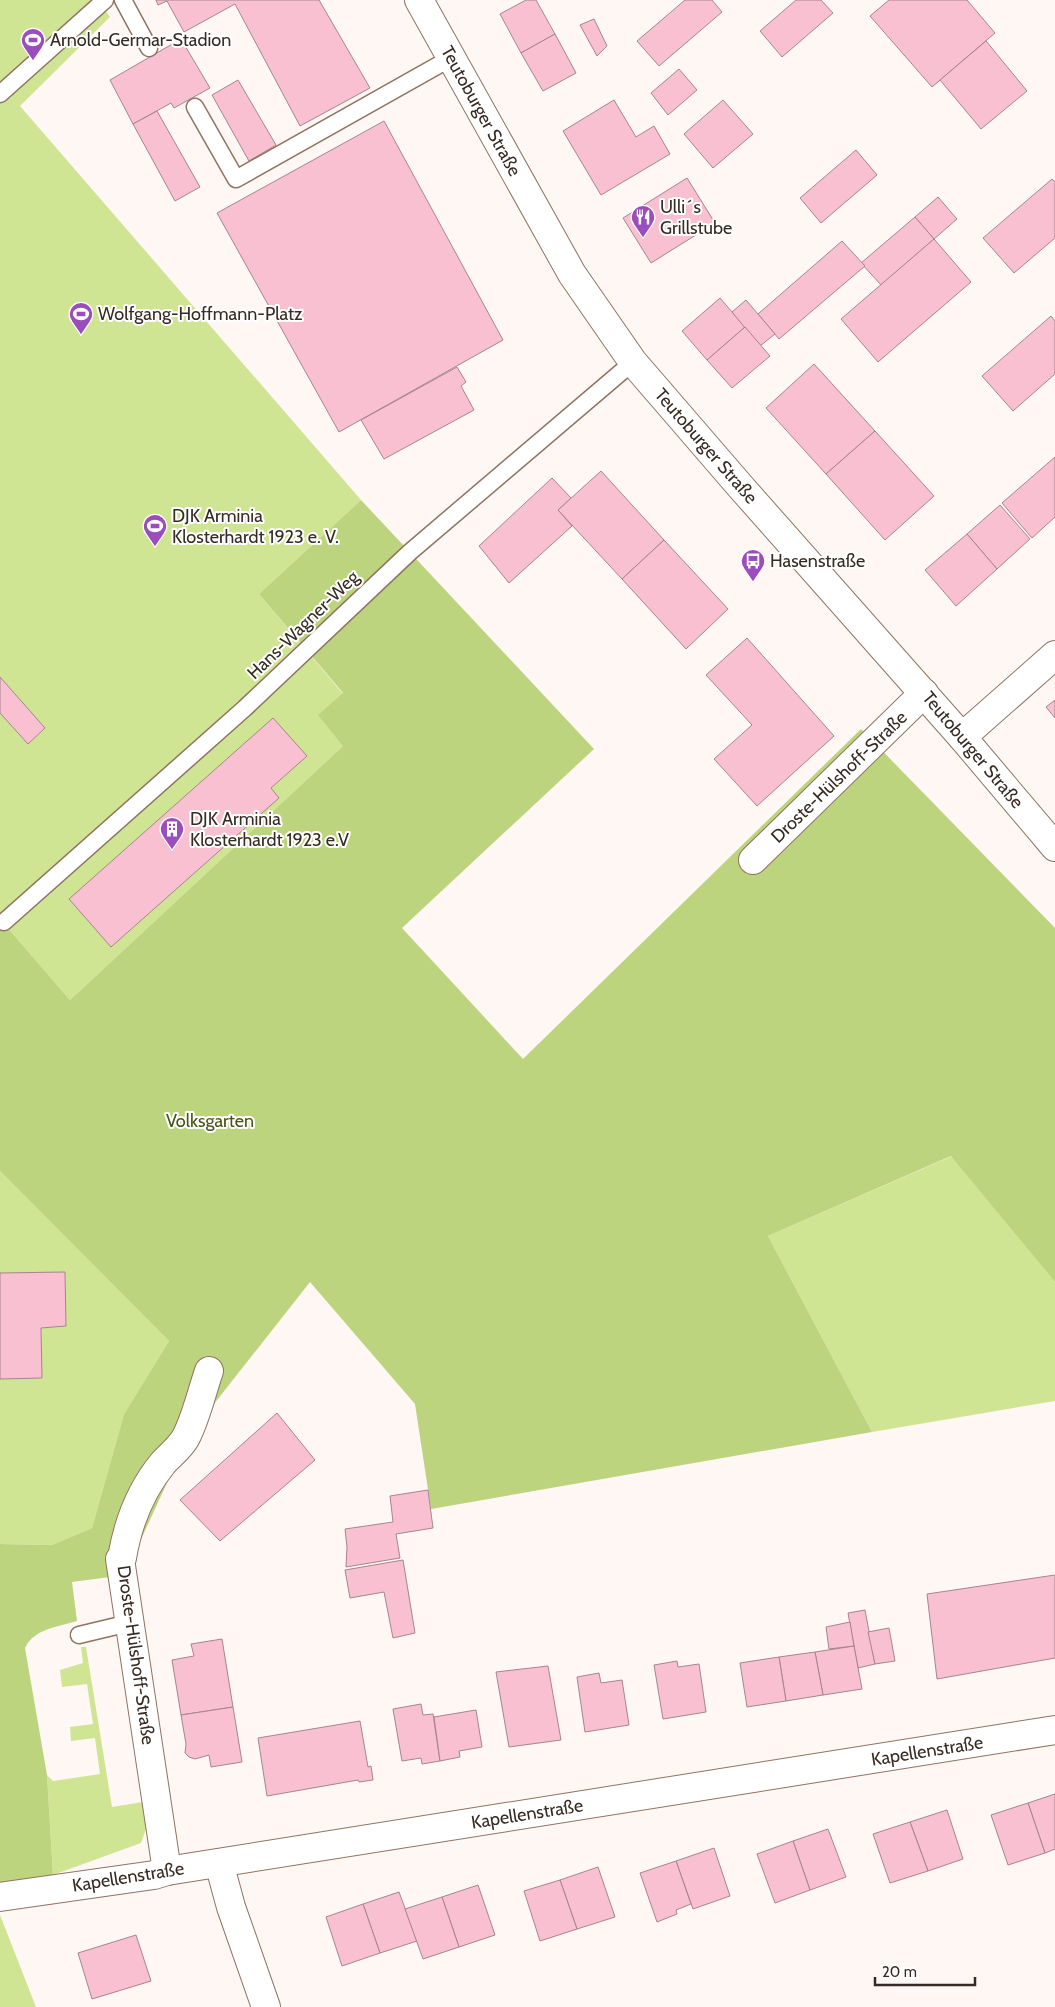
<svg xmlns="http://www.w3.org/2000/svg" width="1055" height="2007" font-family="Cabin,sans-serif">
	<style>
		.green { fill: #cfe593 }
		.forest { fill: #bdd47e }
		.building { fill: #f8c0d1; stroke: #a8848f }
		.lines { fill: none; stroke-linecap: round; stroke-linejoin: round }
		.lane-casing { stroke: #907361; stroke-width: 19 }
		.street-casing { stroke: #907361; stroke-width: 30 }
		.secondary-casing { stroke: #907361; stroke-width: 30 }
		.lane { stroke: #fff; stroke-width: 16 }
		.street { stroke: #fff; stroke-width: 28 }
		.secondary { stroke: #fff; stroke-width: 28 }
		.labels { text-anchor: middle; stroke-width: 4; stroke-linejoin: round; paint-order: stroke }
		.poi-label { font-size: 18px; fill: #362a22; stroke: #fff; text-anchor: start }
		.street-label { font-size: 18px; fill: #362a22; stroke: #fff }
		.park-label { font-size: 18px; fill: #475417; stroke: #fff }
	</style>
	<rect width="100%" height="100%" fill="#fef7f3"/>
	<g class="green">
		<polygon points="0,0 98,0 110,17 20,106 361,500 259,594 343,694 343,746 70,1000 0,919"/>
		<polygon points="952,1156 1055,1282 1055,1401 872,1432 768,1236"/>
		<polygon points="0,1171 169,1341 124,1414 92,1528 52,1545 0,1544"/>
		<polygon points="81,1647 86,1647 112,1807 143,1802 146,1829 141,1843 53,1875 47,1775 53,1781 100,1774 95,1738 71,1741 70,1727 93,1724 87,1684 62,1687 60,1670 83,1663"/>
		<polygon points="0,1915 36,2007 0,2007"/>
	</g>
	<path class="forest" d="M361,500L594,749L402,928L523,1059L861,729L1055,928V1282L951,1156L768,1236L872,1432L431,1509L415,1404L310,1282L188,1437L132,1559L133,1574L72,1582L77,1621C58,1627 35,1628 25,1648L47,1775L53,1875L0,1884V1544L52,1545L92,1528L124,1414L169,1341L0,1171V919L70,1000L343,746L318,715L343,693L259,594Z"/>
	<g class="building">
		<polygon points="156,0 319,0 370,88 300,126 235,4 184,32 167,1 158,5"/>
		<polygon points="526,0 536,0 555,34 521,53 500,14"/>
		<polygon points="685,0 712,0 722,12 659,66 637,41"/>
		<polygon points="796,0 821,0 833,13 782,57 760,31"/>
		<polygon points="889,0 967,0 995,33 932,87 870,16"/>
		<polygon points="594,19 607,46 597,56 580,25"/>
		<polygon points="555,34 576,73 543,91 521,53"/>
		<polygon points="181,39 210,88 174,108 171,103 133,124 110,80"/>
		<polygon points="986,41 1027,91 981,129 940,80"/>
		<polygon points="679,69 697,90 668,115 651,93"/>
		<polygon points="238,80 276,145 249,161 212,95"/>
		<polygon points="614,100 636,137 654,126 670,154 601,195 563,131"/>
		<polygon points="723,100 753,134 713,168 684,134"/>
		<polygon points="157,111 200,187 175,201 133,124"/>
		<polygon points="384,121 503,340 339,432 217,213"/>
		<polygon points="856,150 877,175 821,223 800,198"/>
		<polygon points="687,178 715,223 651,263 623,218"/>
		<polygon points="1052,179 1055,182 1055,238 1014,273 983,238"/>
		<polygon points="938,197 957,219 934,239 915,217"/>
		<polygon points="915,217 934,239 881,285 861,263"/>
		<polygon points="934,239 971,282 878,362 841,319"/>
		<polygon points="842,241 865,266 779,339 758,314"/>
		<polygon points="720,298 745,327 707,360 682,331"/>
		<polygon points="746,300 775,334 760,346 732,312"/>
		<polygon points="1051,316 1055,321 1055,374 1013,411 982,376"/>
		<polygon points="745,327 770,356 732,388 707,360"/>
		<polygon points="814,364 875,431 826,474 766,408"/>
		<polygon points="457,367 466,382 461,386 474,410 384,459 361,420"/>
		<polygon points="875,431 934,496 885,540 826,474"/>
		<polygon points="1055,457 1055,517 1032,538 1002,503"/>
		<polygon points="601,471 664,540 622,579 558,510"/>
		<polygon points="552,478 571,498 558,510 572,526 509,583 479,546"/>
		<polygon points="1000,505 1030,539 997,569 967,534"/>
		<polygon points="967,534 997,569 956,606 925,570"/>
		<polygon points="664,540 728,609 686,649 622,579"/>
		<polygon points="747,638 834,736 757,806 714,759 752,725 706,675"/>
		<polygon points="0,677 45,728 28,744 0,713"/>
		<polygon points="1055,700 1055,718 1046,707"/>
		<polygon points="273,718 307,756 271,788 279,798 111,947 69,899"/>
		<polygon points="65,1272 66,1326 41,1328 42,1378 0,1379 0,1273"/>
		<polygon points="277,1413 315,1460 220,1541 180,1500"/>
		<polygon points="428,1490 433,1528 396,1534 400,1558 346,1567 347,1547 345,1529 393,1522 390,1496"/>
		<polygon points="403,1560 415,1633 393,1638 384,1592 350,1598 345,1570"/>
		<polygon points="1055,1575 1055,1658 937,1679 927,1594"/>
		<polygon points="865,1610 875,1664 858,1668 848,1613"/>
		<polygon points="850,1622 854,1646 829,1649 826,1627"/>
		<polygon points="889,1628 895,1661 875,1664 868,1632"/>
		<polygon points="222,1639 233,1707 181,1715 172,1660 194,1656 191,1644"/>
		<polygon points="854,1646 862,1689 823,1695 815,1652"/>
		<polygon points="815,1652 823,1695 786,1701 779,1657"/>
		<polygon points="779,1657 786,1701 747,1707 740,1663"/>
		<polygon points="677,1661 678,1667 699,1664 706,1712 663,1719 654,1665"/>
		<polygon points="548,1666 561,1740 509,1747 496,1672"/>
		<polygon points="599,1673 601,1683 622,1680 629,1725 585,1732 577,1677"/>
		<polygon points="421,1704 423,1715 433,1714 440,1761 422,1764 421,1758 402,1761 393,1709"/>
		<polygon points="233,1707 242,1762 211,1767 209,1755 195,1759 189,1757 185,1753 186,1744 181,1715"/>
		<polygon points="476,1710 482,1747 459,1751 460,1757 440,1761 434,1717"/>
		<polygon points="360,1721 368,1767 371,1766 373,1780 359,1782 358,1780 267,1796 258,1738"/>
		<polygon points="1055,1794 1055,1849 1045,1853 1028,1803"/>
		<polygon points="1028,1803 1045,1853 1008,1865 991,1815"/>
		<polygon points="947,1810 963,1859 928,1871 910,1822"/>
		<polygon points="910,1822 928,1871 890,1883 873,1834"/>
		<polygon points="828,1829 846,1877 810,1890 793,1841"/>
		<polygon points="793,1841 810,1890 775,1903 757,1854"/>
		<polygon points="714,1848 730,1896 693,1909 676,1861"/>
		<polygon points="676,1861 691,1904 676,1910 677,1914 657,1922 640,1873"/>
		<polygon points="598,1867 615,1917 577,1929 560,1880"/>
		<polygon points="560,1880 577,1929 540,1941 524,1891"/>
		<polygon points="478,1885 495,1935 459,1947 442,1897"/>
		<polygon points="399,1892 417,1941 380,1953 363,1904"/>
		<polygon points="442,1897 459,1947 423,1959 405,1909"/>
		<polygon points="363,1904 380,1953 342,1966 326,1917"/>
		<polygon points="136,1935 151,1981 92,1999 78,1953"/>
	</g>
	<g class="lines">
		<g class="lane-casing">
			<g id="lane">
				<polyline points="123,0 149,48"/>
				<polyline points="0,94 105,0"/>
				<polyline points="195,107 236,179 451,58"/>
				<polyline points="4,922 245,708 410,552 633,362"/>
				<polyline points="79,1635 129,1623"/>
			</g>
		</g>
		<g class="street-casing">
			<g id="street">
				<polyline points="753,860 924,693"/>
				<polyline points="219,1863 231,1907 266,2007"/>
				<path d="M167,1871L120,1559L122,1558C128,1522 140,1491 163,1463C170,1455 181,1447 186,1437C196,1418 202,1391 209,1371"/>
			</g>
		</g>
		<g class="secondary-casing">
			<g id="secondary">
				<polyline points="419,0 572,274 633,362 740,486 962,737 1055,847"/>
				<polyline points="962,737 1055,655"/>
				<polyline points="0,1897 154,1875 167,1871 1055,1730"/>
			</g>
		</g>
		<use href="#lane" class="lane"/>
		<use href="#street" class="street"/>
		<use href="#secondary" class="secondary"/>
	</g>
	<defs>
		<g id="stadium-pin" transform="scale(1.25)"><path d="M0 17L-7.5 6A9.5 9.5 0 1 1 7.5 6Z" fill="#9b4dbe" stroke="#fff"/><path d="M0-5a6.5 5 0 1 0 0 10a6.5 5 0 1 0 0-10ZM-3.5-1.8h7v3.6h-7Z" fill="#fff"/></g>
		<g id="restaurant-pin" transform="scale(1.25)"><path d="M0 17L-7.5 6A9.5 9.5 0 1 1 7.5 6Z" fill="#9b4dbe" stroke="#fff"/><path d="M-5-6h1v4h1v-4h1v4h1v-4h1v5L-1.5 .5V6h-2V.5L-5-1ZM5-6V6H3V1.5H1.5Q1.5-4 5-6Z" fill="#fff"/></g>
		<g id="bus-pin" transform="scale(1.25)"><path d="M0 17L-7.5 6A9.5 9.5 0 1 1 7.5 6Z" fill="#9b4dbe" stroke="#fff"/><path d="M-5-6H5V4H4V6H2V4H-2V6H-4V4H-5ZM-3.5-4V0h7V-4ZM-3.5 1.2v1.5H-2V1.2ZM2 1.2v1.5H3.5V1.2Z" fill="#fff"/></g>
		<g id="building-pin" transform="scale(1.25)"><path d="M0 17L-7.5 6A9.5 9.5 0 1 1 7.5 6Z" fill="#9b4dbe" stroke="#fff"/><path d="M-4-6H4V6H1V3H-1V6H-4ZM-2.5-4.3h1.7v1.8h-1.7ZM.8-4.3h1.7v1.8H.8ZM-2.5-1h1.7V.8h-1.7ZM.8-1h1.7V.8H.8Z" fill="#fff"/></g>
	</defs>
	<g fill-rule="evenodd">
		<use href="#stadium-pin" x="33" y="40"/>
		<use href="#restaurant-pin" x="643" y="217"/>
		<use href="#stadium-pin" x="81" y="314"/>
		<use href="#stadium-pin" x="155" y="526"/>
		<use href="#bus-pin" x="753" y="561"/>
		<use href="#building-pin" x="172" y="829"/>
	</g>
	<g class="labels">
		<g class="poi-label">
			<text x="50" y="46">Arnold-Germar-Stadion</text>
			<text x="660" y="213">Ulli´s<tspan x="660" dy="21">Grillstube</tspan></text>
			<text x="98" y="320">Wolfgang-Hoffmann-Platz</text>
			<text x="172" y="522">DJK Arminia<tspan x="172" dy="21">Klosterhardt 1923 e. V.</tspan></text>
			<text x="770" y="567">Hasenstraße</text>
			<text x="190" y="825">DJK Arminia<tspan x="190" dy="21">Klosterhardt 1923 e.V</tspan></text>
		</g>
		<g class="street-label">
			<text transform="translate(481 111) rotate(61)" y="6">Teutoburger Straße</text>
			<text transform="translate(706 446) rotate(49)" y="6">Teutoburger Straße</text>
			<text transform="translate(303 625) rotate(-44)" y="6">Hans-Wagner-Weg</text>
			<text transform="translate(973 750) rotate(50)" y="6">Teutoburger Straße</text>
			<text transform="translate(839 777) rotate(-44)" y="6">Droste-Hülshoff-Straße</text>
			<text transform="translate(136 1655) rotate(82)" y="6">Droste-Hülshoff-Straße</text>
			<text transform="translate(927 1751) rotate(-9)" y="6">Kapellenstraße</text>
			<text transform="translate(527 1814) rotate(-9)" y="6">Kapellenstraße</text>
			<text transform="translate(128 1877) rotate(-9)" y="6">Kapellenstraße</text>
		</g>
		<g class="park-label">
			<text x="210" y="1127">Volksgarten</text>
		</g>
	</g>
	<path d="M875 1977v8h100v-8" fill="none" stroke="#362a22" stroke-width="2.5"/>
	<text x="882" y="1977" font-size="15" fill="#362a22" stroke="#ffffff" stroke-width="4" paint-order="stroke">20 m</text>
</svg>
